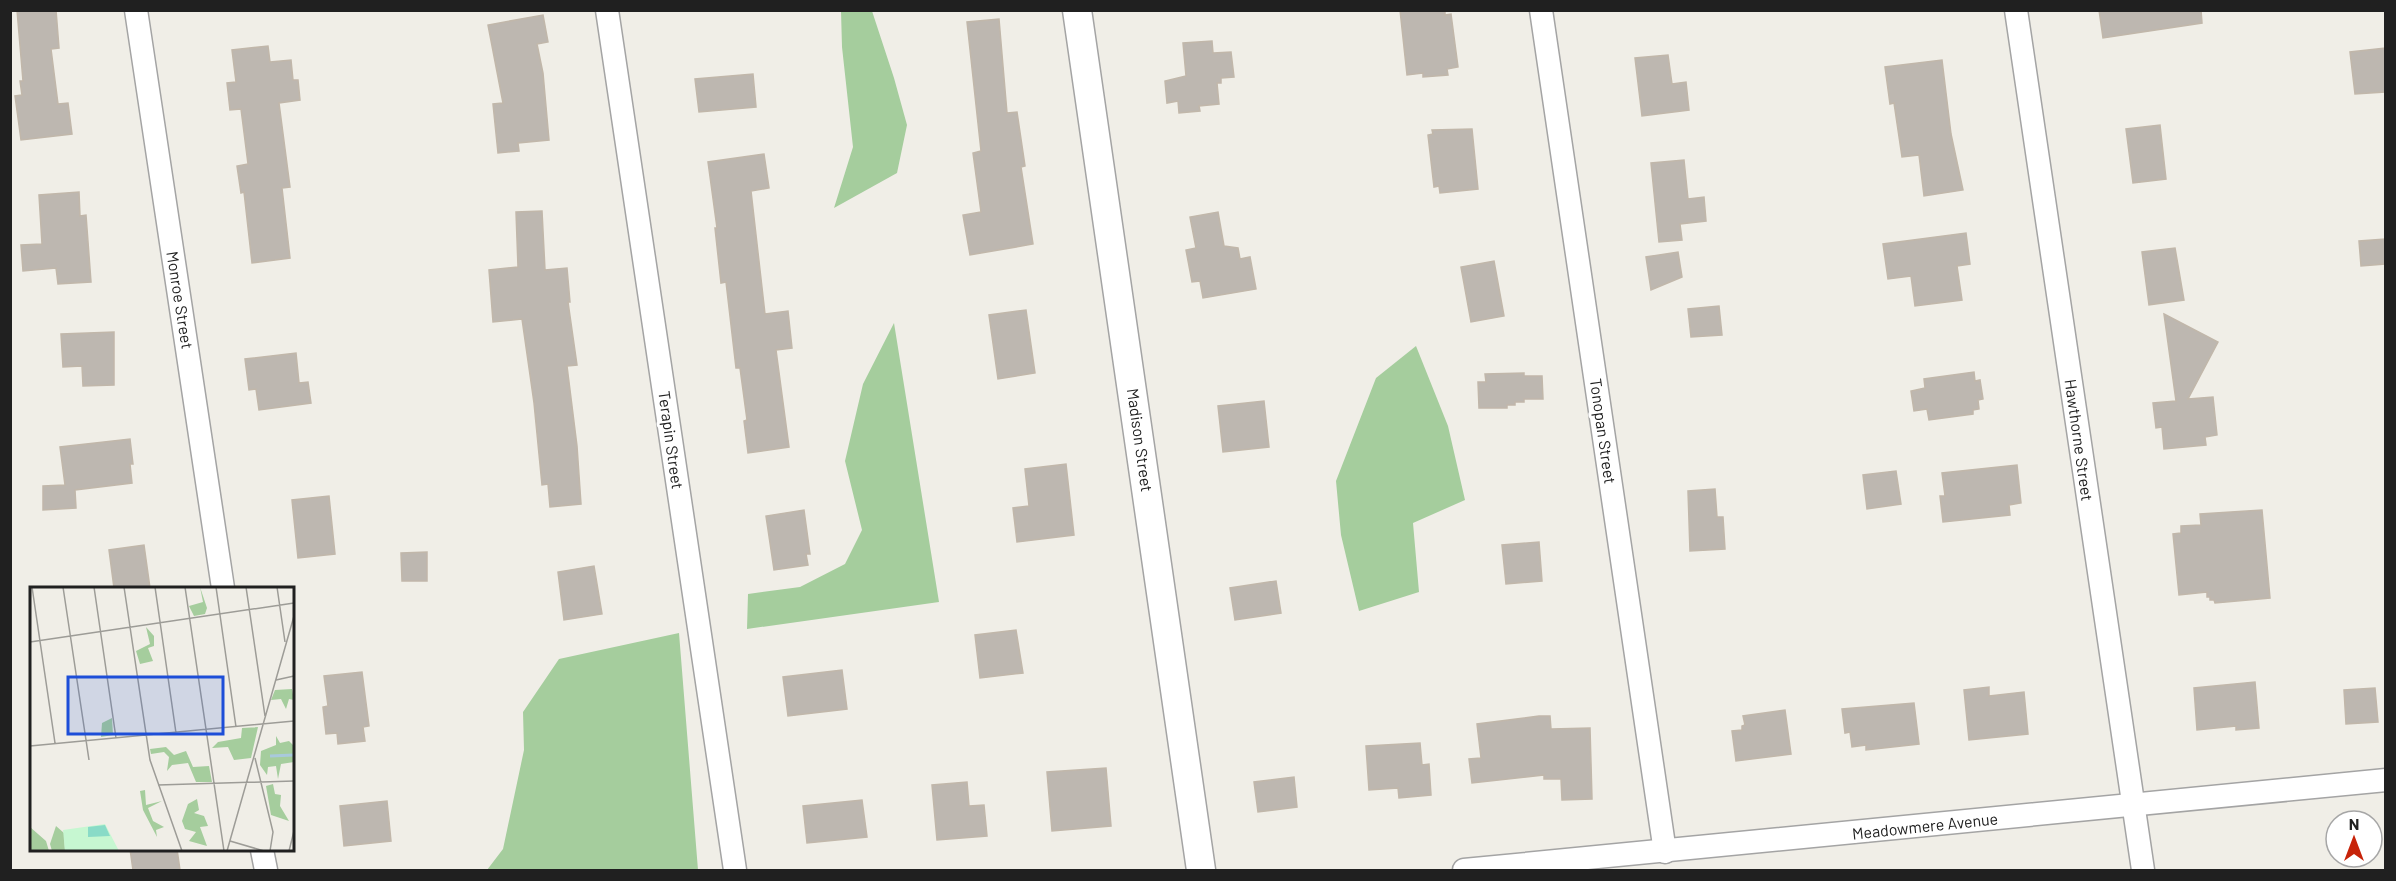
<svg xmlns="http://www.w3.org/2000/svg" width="2396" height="881" font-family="Barlow,sans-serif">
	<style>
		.forest { fill: #a5cd9d }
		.building { fill: #bdb7b0; stroke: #c1b7aa; stroke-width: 1.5 }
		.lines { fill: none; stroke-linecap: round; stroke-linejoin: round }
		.minor-casing { stroke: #a4a4a4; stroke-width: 25 }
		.tertiary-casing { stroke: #a4a4a4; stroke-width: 31 }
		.minor { stroke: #fff; stroke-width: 22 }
		.tertiary { stroke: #fff; stroke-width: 28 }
		.labels { text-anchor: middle; stroke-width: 6; stroke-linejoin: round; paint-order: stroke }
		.street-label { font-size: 16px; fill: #202020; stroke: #fff }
		.inset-river { fill: none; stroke: #a9c9dc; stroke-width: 3 }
		.inset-road { fill: none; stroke: #9d9c97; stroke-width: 1.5 }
		.view { fill: #1d4ed8; fill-opacity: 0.15; stroke: #1d4ed8; stroke-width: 3 }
		.inset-edge { fill: none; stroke: #202020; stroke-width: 3 }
	</style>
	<rect width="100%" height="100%" fill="#f0eee7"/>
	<g class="forest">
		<polygon points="841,11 872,11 894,78 907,125 897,173 834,208 853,147 842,47"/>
		<polygon points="894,323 939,602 747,629 748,594 800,587 845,564 862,530 845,461 863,384"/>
		<polygon points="1416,346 1448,426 1465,500 1413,523 1419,592 1359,611 1341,535 1336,481 1376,378"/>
		<polygon points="679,633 698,870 487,870 503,849 524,750 523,712 559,659"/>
	</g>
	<g class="building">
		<polygon points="17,10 56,10 59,48 51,49 58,104 68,103 72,134 21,140 15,96 22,95 20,81 23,81"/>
		<polygon points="1400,10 1445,10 1445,15 1451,14 1458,67 1447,69 1448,75 1423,77 1423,73 1407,75"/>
		<polygon points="2099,10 2201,10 2202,23 2103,38"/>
		<polygon points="543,15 548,42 537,44 543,73 549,140 518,143 519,151 498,153 493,104 503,103 488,25"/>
		<polygon points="999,19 1007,113 1017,112 1025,166 1021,167 1033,244 970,255 963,215 981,212 973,153 981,151 967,22"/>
		<polygon points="1212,41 1213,53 1231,52 1234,77 1221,78 1221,83 1217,83 1219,104 1199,106 1200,111 1179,113 1178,101 1167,103 1165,81 1186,76 1183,43"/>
		<polygon points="268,46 270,62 291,60 293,80 298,80 300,100 279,103 290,187 282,188 290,258 252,263 244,192 241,193 237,166 248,164 241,109 230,110 227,83 236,82 232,50"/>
		<polygon points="2385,48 2385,92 2355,94 2350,52"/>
		<polygon points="1668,55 1672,84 1686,82 1689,110 1642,116 1635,58"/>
		<polygon points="1942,60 1951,134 1963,190 1924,196 1919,155 1902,157 1894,103 1890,104 1885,67"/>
		<polygon points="753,74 756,107 699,112 695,79"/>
		<polygon points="2160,125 2166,179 2133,183 2126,129"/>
		<polygon points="1472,129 1478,189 1440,193 1439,186 1434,187 1428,135 1433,134 1432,130"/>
		<polygon points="764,154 769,188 751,191 765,314 788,311 792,348 776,350 789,447 748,453 744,421 747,420 740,368 736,368 726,282 721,283 715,228 717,228 708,162"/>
		<polygon points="1684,160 1688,199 1704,197 1706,221 1680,224 1682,240 1659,242 1651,163"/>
		<polygon points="79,192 80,216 86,215 91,282 58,284 56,268 23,271 21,245 42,244 39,195"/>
		<polygon points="542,211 545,270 567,268 570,302 568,302 577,365 567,366 577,446 581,504 550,507 548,484 542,485 534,403 522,319 493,322 489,270 518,267 516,212"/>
		<polygon points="1218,212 1224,246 1238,248 1240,259 1250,257 1256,289 1203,298 1200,281 1192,282 1186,250 1196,248 1190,217"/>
		<polygon points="1966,233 1970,264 1957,266 1962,300 1915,306 1911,276 1888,279 1883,244"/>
		<polygon points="2385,239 2385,264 2361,266 2359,241"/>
		<polygon points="2175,248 2184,300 2149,305 2142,252"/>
		<polygon points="1678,252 1682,277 1651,290 1646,257"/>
		<polygon points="1494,261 1504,316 1471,322 1461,267"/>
		<polygon points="1719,306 1722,335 1691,337 1688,309"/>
		<polygon points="1026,310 1035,373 998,379 989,315"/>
		<polygon points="2164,314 2218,342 2188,399 2213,397 2217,435 2205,437 2206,445 2164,449 2162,427 2156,428 2153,403 2176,401"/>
		<polygon points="114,332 114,385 83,386 82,366 63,367 61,334"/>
		<polygon points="296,353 299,383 308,382 311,403 259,410 256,389 249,390 245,359"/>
		<polygon points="1974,372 1975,381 1980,380 1983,399 1978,400 1979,409 1973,410 1973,414 1929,420 1927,409 1914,411 1911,391 1925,388 1924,379"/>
		<polygon points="1524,373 1524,376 1542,376 1543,399 1524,399 1524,402 1515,402 1515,405 1507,405 1507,408 1479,408 1478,382 1486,382 1485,374"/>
		<polygon points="1264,401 1269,447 1223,452 1218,406"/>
		<polygon points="130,439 133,464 130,464 132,483 75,490 76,508 43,510 43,486 65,485 60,447"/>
		<polygon points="1066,464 1074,535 1017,542 1013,508 1029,506 1025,469"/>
		<polygon points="2017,465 2021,503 2009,505 2010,515 1943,522 1940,496 1945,496 1942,473"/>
		<polygon points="1896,471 1901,504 1867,509 1863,475"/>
		<polygon points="1715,489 1717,517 1723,517 1725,549 1690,551 1688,491"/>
		<polygon points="329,496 335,554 298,558 292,500"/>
		<polygon points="804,510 810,554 806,554 808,565 774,570 766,516"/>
		<polygon points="2262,510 2270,598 2215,603 2214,600 2210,600 2210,597 2207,597 2207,592 2179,595 2173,534 2181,533 2181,526 2201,525 2200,514"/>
		<polygon points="1539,542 1542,581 1506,584 1502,545"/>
		<polygon points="144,545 150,588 114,588 109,550"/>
		<polygon points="427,552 427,581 402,581 401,553"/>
		<polygon points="594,566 602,614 564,620 558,572"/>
		<polygon points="1276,581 1281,613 1235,620 1230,588"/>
		<polygon points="1016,630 1023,673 980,678 975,635"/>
		<polygon points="842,670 847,709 788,716 783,677"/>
		<polygon points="362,672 369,726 363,727 365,741 338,744 337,733 326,734 323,707 328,706 324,676"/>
		<polygon points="2255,682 2259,728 2236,730 2236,726 2197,730 2194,688"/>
		<polygon points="1989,687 1989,696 2024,692 2028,734 1969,740 1964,690"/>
		<polygon points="2375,688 2378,722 2346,724 2344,690"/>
		<polygon points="1914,703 1919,744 1866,750 1866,745 1852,747 1850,732 1845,733 1842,709"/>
		<polygon points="1785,710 1791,754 1736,761 1732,731 1742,730 1742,726 1745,725 1743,716"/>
		<polygon points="1539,716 1550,716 1551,729 1590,728 1592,799 1562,800 1561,779 1544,779 1544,775 1472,783 1469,759 1481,758 1477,724"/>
		<polygon points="1420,743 1422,765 1429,764 1431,795 1399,798 1398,788 1369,790 1366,746"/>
		<polygon points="1106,768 1111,826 1052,831 1047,772"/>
		<polygon points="1294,777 1297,807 1258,812 1254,782"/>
		<polygon points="967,782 969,806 984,805 987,836 937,840 932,785"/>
		<polygon points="862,800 867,837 807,843 803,806"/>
		<polygon points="387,801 391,841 344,846 340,806"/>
		<polygon points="130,849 177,849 180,870 133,870"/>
	</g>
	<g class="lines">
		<g class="minor-casing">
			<g id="minor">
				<polyline points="136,10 223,588"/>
				<polyline points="607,10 735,870"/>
				<polyline points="1541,10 1665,852"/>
				<polyline points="2016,10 2143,870"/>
				<polyline points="262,850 266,870"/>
				<polyline points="1464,870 2386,780"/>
			</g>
		</g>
		<g class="tertiary-casing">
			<polyline id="tertiary" points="1077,10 1201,870"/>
		</g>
		<use href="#minor" class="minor"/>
		<use href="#tertiary" class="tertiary"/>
	</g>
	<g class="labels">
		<g class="street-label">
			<text transform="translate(180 300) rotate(81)" y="6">Monroe Street</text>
			<text transform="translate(1603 431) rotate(82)" y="6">Tonopan Street</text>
			<text transform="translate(671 440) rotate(82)" y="6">Terapin Street</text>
			<text transform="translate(1140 440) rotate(82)" y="6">Madison Street</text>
			<text transform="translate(2079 440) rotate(82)" y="6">Hawthorne Street</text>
			<text transform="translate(1925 826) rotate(-6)" y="6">Meadowmere Avenue</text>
		</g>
	</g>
	<g transform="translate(30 587)">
		<rect width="264" height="264" fill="#f0eee7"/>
		<path d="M170,0L177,21L175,27L164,29L159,19L173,15ZM116,40L124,49V59L118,61L123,74L110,77L106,64L120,57ZM262,102L264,113L259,112L256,122L251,112L241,113L245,103ZM82,131L83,148L71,150L72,136ZM228,140L221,171L204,173L198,160L182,161L188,155L211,151L212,141ZM246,149L250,156L259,154L264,159V175L251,177L248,192L246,179L238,180L237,188L230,178L231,164L246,158ZM136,160L144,168L156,164L163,180L179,179L182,195H166L158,176L142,178L137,184L139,170L134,165L121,167L120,162ZM243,197L245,207L251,208L250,219L259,234L241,228L236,199ZM115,203L116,218L132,214L118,221L123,234L134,240L126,243L127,250L113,223L110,204ZM167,212L169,223L164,226L174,229L178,239L170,240L177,259L159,254L166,245L155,242L152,234L158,217ZM26,239L34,246L35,264H22L20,257ZM0,240L16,254L19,264H0Z" fill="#a5cd9d"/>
		<path d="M75,237L89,264H35L33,243Z" fill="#c6f7d1"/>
		<path d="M75,238L80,249L58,250V240Z" fill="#89dbc7"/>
		<path class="inset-river" d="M240,169L264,168"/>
		<path class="inset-road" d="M2,0L25,156M33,0L59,173M64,0L86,151M94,0L120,173L152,264M125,0L146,146M155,0L194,264M186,0L206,140M216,0L235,129M247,0L255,55M0,55L264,16M246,93L264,89M0,159L264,134M225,171L243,245L240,264M128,198L264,194M200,254L234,264M197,264L264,29M259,264L264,244"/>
		<path class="view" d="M38,90H193V147H38Z"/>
		<rect width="264" height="264" class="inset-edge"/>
	</g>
	<rect width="2396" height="881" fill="none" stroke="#202020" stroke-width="24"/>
	<g transform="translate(2354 839)"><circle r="28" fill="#ffffff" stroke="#a6a6a6" stroke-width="1.5"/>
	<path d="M0-4.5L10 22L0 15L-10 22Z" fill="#c72309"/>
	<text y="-9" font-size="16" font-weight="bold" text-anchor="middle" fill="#202020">N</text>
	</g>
</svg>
